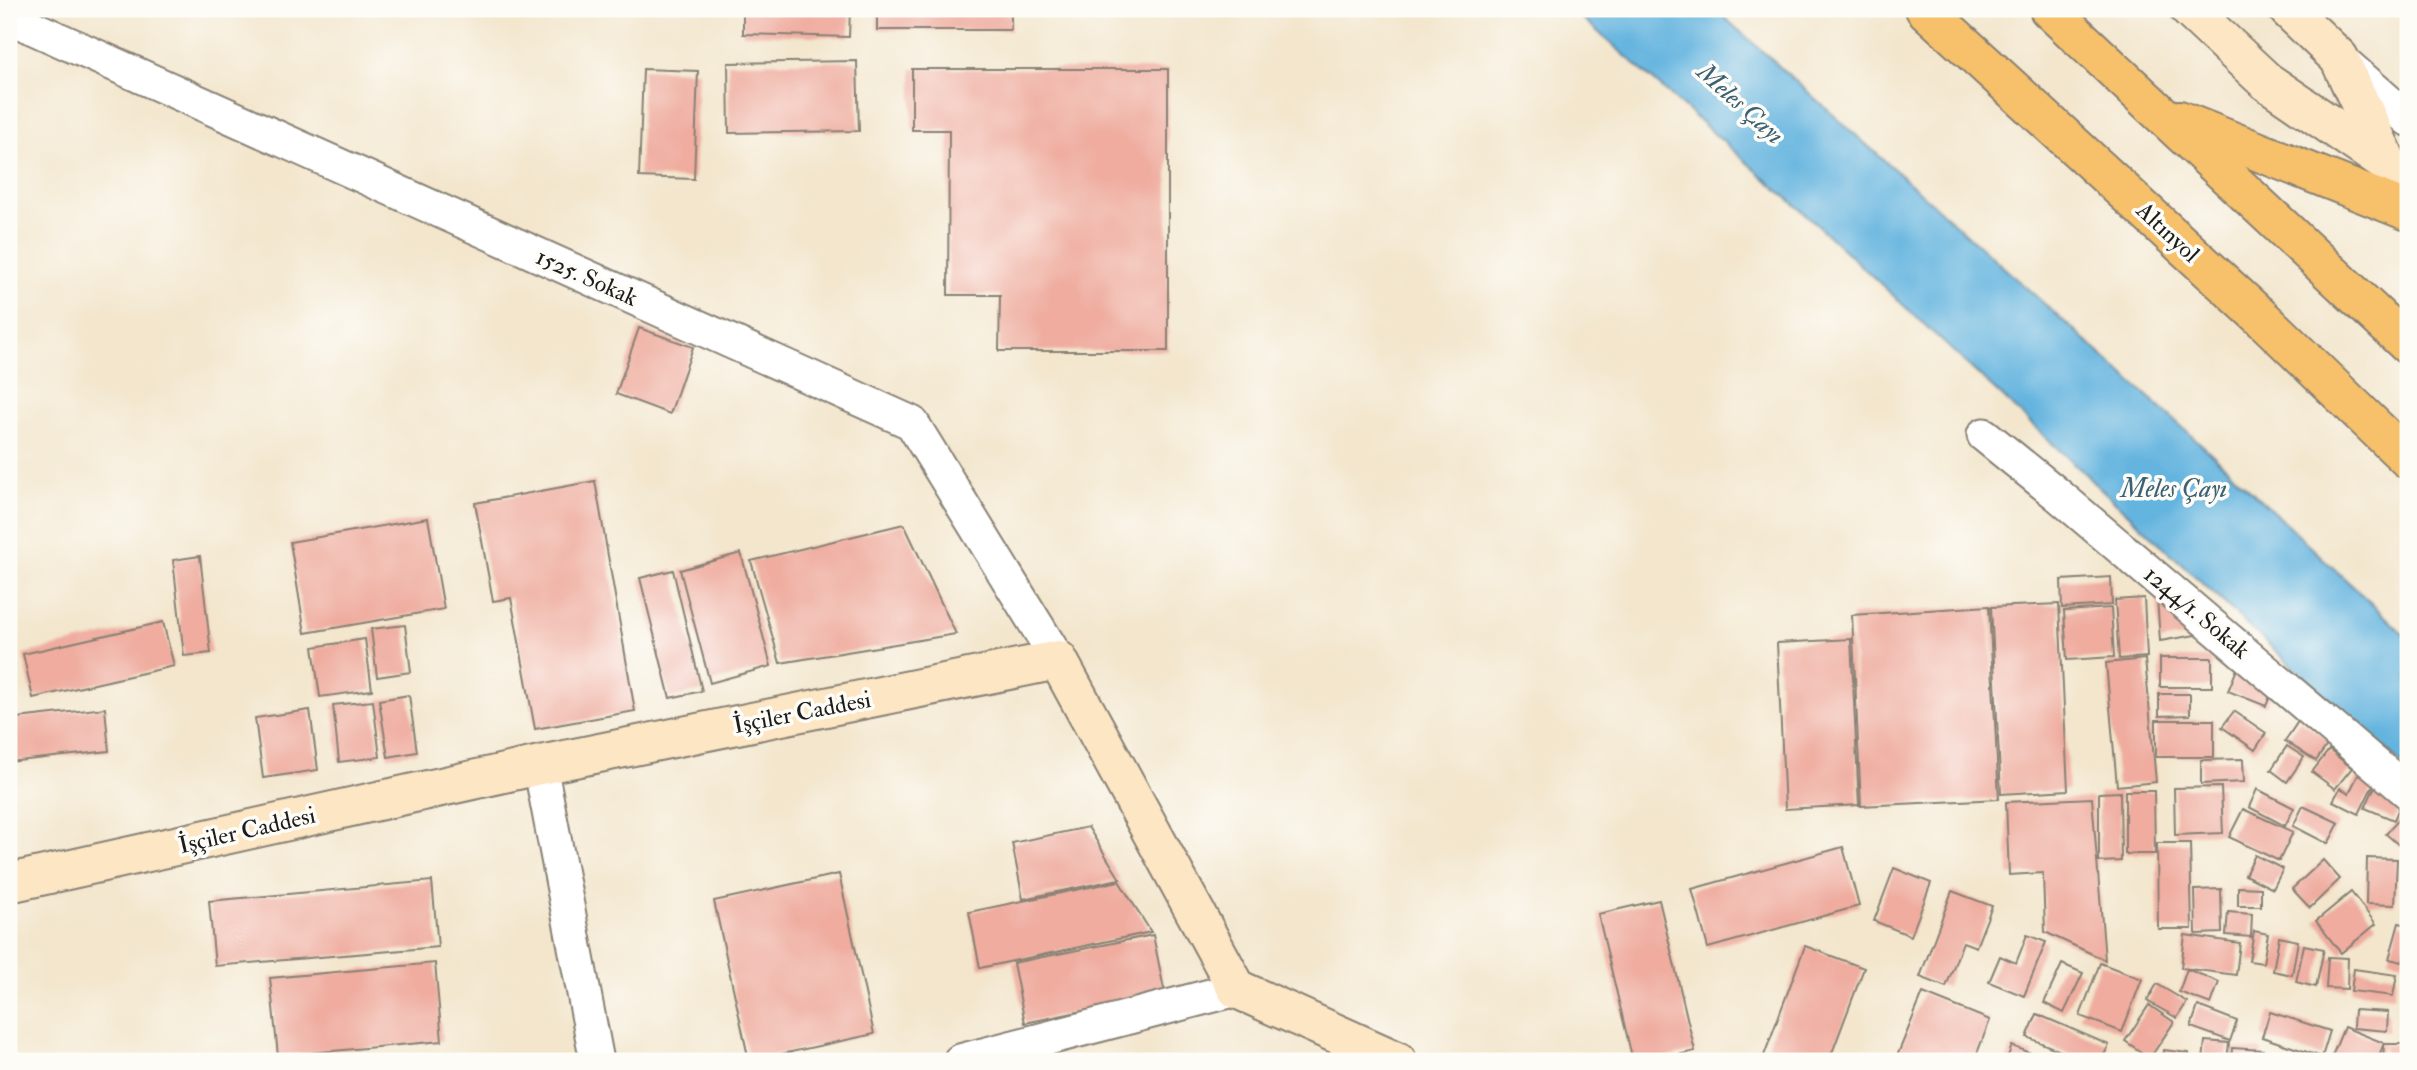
<svg xmlns="http://www.w3.org/2000/svg" width="2417" height="1070" font-family="'IM FELL Double Pica',serif">
	<style>
		.water { fill: #64b4df; stroke: #40687e; stroke-width: 2 }
		.building { fill: #efac9f }
		.lines { fill: none; stroke-linecap: round; stroke-linejoin: round }
		.street-casing { stroke: #888174; stroke-width: 37 }
		.secondary-casing { stroke: #888174; stroke-width: 42 }
		.highway-casing { stroke: #888174; stroke-width: 42 }
		.street { stroke: #fff; stroke-width: 33 }
		.secondary { stroke: #fce6c4; stroke-width: 38 }
		.highway { stroke: #f7c06b; stroke-width: 38 }
		.labels { text-anchor: middle; stroke-width: 7; stroke-linejoin: round; paint-order: stroke }
		.street-label { font-size: 24px; fill: #1c1c1c; stroke: #fdfcf7 }
		.water-label { font-size: 26px; font-style: italic; fill: #3c6074; stroke: #fdfcf7 }
	</style>
	<rect width="100%" height="100%" fill="#fdfcf7"/>
	<filter id="ink" filterUnits="userSpaceOnUse"><feTurbulence type="fractalNoise" baseFrequency=".0143" numOctaves="2"/><feDisplacementMap in="SourceGraphic" scale="14" xChannelSelector="R" yChannelSelector="G"/><feConvolveMatrix kernelMatrix="1 2 1 2 8 2 1 2 1" color-interpolation-filters="sRGB"/></filter>
	<filter id="wash" filterUnits="userSpaceOnUse"><feTurbulence type="fractalNoise" baseFrequency=".00686" numOctaves="4" result="noise"/><feDisplacementMap in="SourceGraphic" scale="28" xChannelSelector="R" yChannelSelector="G"/><feGaussianBlur stdDeviation="1.57" result="paint"/><feColorMatrix in="noise" values="0 0 0 0 0 0 0 0 0 0 0 0 0 0 0 0 0 1.4 0 .05"/><feComposite in="paint" operator="in"/></filter>
	<g filter="url(#wash)">
		<rect width="100%" height="100%" fill="#f3e6cd"/>
		<polygon class="water" points="1572,9 1715,9 2201,444 2408,638 2408,770 2294,668 1800,209"/>
		<g id="blocks">
			<g class="building">
				<polygon points="743,9 850,9 849,37 743,34"/>
				<rect x="877" y="9" width="134" height="21"/>
				<polygon points="857,61 859,131 729,133 728,63"/>
				<polygon points="643,69 698,71 694,179 639,177"/>
				<polygon points="912,69 1168,69 1168,351 999,351 1000,295 948,295 949,130 912,130"/>
				<polygon points="639,328 693,347 670,414 616,394"/>
				<polygon points="595,481 635,711 535,729 511,598 493,601 475,503"/>
				<polygon points="428,518 444,609 305,633 290,542"/>
				<polygon points="904,524 956,634 780,663 751,561"/>
				<polygon points="741,553 771,666 710,683 680,570"/>
				<polygon points="200,556 211,653 184,656 173,560"/>
				<polygon points="673,570 702,691 670,698 640,578"/>
				<polygon points="2111,577 2112,605 2062,608 2061,580"/>
				<polygon points="2157,597 2202,634 2160,641"/>
				<polygon points="2144,598 2147,657 2119,659 2115,600"/>
				<polygon points="2059,604 2068,790 2001,794 1991,607"/>
				<polygon points="1989,606 1999,799 1861,806 1852,615"/>
				<polygon points="2111,608 2114,657 2067,660 2064,611"/>
				<polygon points="163,622 174,666 33,698 23,654"/>
				<polygon points="405,625 411,672 377,677 371,629"/>
				<polygon points="365,639 372,690 320,697 313,647"/>
				<polygon points="1851,639 1859,805 1785,809 1777,643"/>
				<rect x="2160" y="658" width="52" height="29"/>
				<polygon points="2145,659 2156,782 2117,786 2106,663"/>
				<polygon points="2237,669 2275,685 2266,706 2228,691"/>
				<polygon points="2159,694 2190,694 2190,715 2159,716"/>
				<polygon points="409,695 417,752 388,757 379,700"/>
				<polygon points="373,701 380,757 339,762 333,705"/>
				<polygon points="105,708 109,751 9,762 9,719"/>
				<polygon points="310,710 318,770 263,778 255,718"/>
				<polygon points="2234,711 2266,733 2255,750 2222,727"/>
				<rect x="2156" y="720" width="58" height="37"/>
				<polygon points="2299,720 2330,741 2316,761 2285,741"/>
				<polygon points="2287,746 2304,757 2287,782 2271,770"/>
				<polygon points="2329,750 2352,768 2335,789 2312,772"/>
				<polygon points="2243,759 2244,782 2201,784 2201,760"/>
				<polygon points="2360,771 2376,779 2359,814 2333,801 2340,788 2349,793"/>
				<polygon points="2376,784 2404,796 2394,820 2365,808"/>
				<polygon points="2221,787 2223,833 2175,835 2174,788"/>
				<polygon points="2257,789 2294,808 2285,826 2249,807"/>
				<polygon points="2125,791 2154,791 2155,854 2125,854"/>
				<polygon points="2120,792 2121,861 2099,862 2099,793"/>
				<polygon points="2092,798 2105,960 2045,932 2043,873 2009,875 2006,802"/>
				<polygon points="2303,806 2339,823 2328,844 2293,826"/>
				<polygon points="2243,809 2293,832 2279,861 2229,837"/>
				<polygon points="2405,812 2408,815 2408,853 2386,834"/>
				<polygon points="1088,827 1120,879 1023,899 1012,843"/>
				<polygon points="2157,843 2190,843 2192,929 2158,929"/>
				<polygon points="1843,847 1859,906 1708,948 1692,889"/>
				<polygon points="2255,855 2283,869 2273,889 2245,875"/>
				<polygon points="2367,858 2397,859 2395,905 2366,904"/>
				<polygon points="2323,860 2340,879 2310,908 2292,889"/>
				<polygon points="1894,868 1931,883 1911,936 1874,921"/>
				<polygon points="839,874 874,1034 749,1061 714,901"/>
				<polygon points="432,881 438,947 215,966 209,901"/>
				<polygon points="1119,881 1151,932 980,968 969,912"/>
				<polygon points="2238,887 2261,888 2261,906 2238,906"/>
				<polygon points="2221,889 2222,933 2196,934 2195,890"/>
				<polygon points="1952,891 1992,906 1976,947 1963,942 1946,987 1920,977"/>
				<polygon points="2351,892 2376,924 2341,953 2316,921"/>
				<polygon points="1659,900 1695,1051 1653,1061 1633,1061 1598,914"/>
				<polygon points="2228,912 2252,914 2251,937 2226,935"/>
				<polygon points="2399,923 2408,925 2408,943 2403,962 2389,959"/>
				<polygon points="2254,931 2268,934 2263,963 2249,961"/>
				<polygon points="1153,935 1165,994 1025,1023 1013,963"/>
				<polygon points="2027,935 2046,942 2024,996 1989,982 2000,956 2016,963"/>
				<polygon points="2185,935 2240,943 2236,975 2181,968"/>
				<polygon points="2279,937 2298,941 2292,975 2273,971"/>
				<polygon points="2304,945 2324,949 2316,987 2296,982"/>
				<polygon points="1805,946 1864,968 1829,1061 1762,1061"/>
				<polygon points="2328,957 2348,958 2347,989 2326,988"/>
				<polygon points="435,963 442,1041 278,1056 270,978"/>
				<polygon points="2100,963 2142,979 2122,1032 2080,1016"/>
				<polygon points="2062,964 2083,973 2064,1013 2044,1003"/>
				<polygon points="2187,969 2219,982 2211,1004 2179,992"/>
				<polygon points="2354,969 2397,975 2393,996 2351,991"/>
				<polygon points="2157,984 2187,1002 2177,1018 2147,1001"/>
				<polygon points="1923,993 1990,1020 1974,1061 1895,1061"/>
				<polygon points="2149,1005 2174,1022 2150,1058 2125,1041"/>
				<polygon points="2198,1006 2237,1021 2230,1041 2191,1027"/>
				<polygon points="2354,1010 2388,1012 2387,1031 2353,1028"/>
				<polygon points="2270,1012 2330,1031 2322,1057 2262,1037"/>
				<polygon points="2037,1014 2109,1045 2101,1061 2084,1061 2027,1037"/>
				<polygon points="2344,1027 2384,1043 2377,1061 2330,1061"/>
				<polygon points="2205,1041 2229,1043 2227,1061 2203,1061"/>
				<polygon points="2384,1044 2408,1044 2408,1061 2383,1061"/>
				<polygon points="2012,1046 2034,1054 2031,1061 2006,1061"/>
				<polygon points="2232,1048 2263,1050 2262,1061 2231,1061"/>
				<polygon points="2164,1050 2189,1053 2188,1061 2163,1061"/>
				<polygon points="454,1054 454,1061 395,1061 395,1059"/>
			</g>
		</g>
	</g>
	<g filter="url(#ink)">
		<use href="#blocks" fill-opacity="0" stroke="#888174" stroke-width="2"/>
		<g class="lines">
			<g class="street-casing">
				<g id="street">
					<polyline points="9,17 912,423 1058,660"/>
					<polyline points="2342,61 2408,119"/>
					<polyline points="1984,435 2057,494 2408,792"/>
					<polyline points="540,765 597,1061"/>
					<polyline points="960,1061 1237,989"/>
				</g>
			</g>
			<g class="secondary-casing">
				<g id="secondary">
					<polyline points="2189,9 2266,81 2408,178"/>
					<polyline points="2288,9 2339,58 2388,164"/>
					<polyline points="9,883 540,765 1058,660 1237,989 1397,1061"/>
				</g>
			</g>
			<g class="highway-casing">
				<g id="highway">
					<polyline points="1925,9 2264,320 2408,459"/>
					<polyline points="2049,9 2408,345"/>
					<polyline points="2179,120 2408,211"/>
				</g>
			</g>
			<use href="#street" class="street"/>
			<use href="#secondary" class="secondary"/>
			<use href="#highway" class="highway"/>
		</g>
	</g>
	<g class="labels">
		<g class="street-label">
			<text transform="translate(2168 232) rotate(43)" y="8">Altınyol</text>
			<text transform="translate(587 277) rotate(24)" y="8">1525. Sokak</text>
			<text transform="translate(2197 612) rotate(40)" y="8">1244/1. Sokak</text>
			<text transform="translate(802 712) rotate(-11)" y="8">İşçiler Caddesi</text>
			<text transform="translate(247 830) rotate(-13)" y="8">İşçiler Caddesi</text>
		</g>
		<g class="water-label">
			<text transform="translate(1741 103) rotate(42)" y="9">Meles Çayı</text>
			<text x="2174" y="497">Meles Çayı</text>
		</g>
	</g>
	<rect width="2417" height="1070" fill="none" stroke="#fdfcf7" stroke-width="35"/>
</svg>
